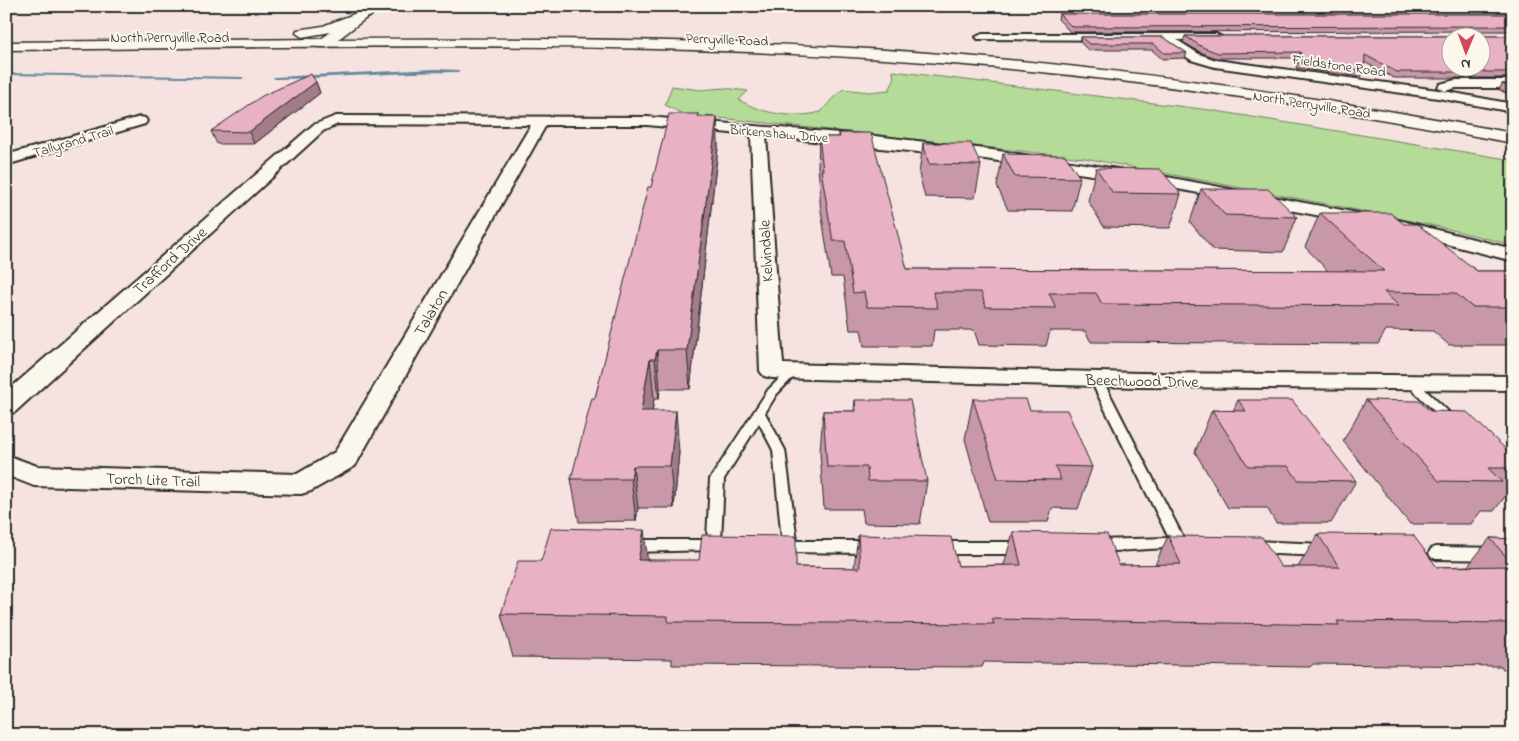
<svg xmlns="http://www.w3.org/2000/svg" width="1519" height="741" font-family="'Indie Flower',sans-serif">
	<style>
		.green { fill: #b4db97; stroke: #708361 }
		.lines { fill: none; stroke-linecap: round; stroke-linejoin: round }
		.stream { fill: #60889b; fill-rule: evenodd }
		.service-casing { stroke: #2b2b2b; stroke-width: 4 }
		.minor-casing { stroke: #2b2b2b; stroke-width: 4 }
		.tertiary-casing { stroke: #2b2b2b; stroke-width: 3 }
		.secondary-casing { stroke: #2b2b2b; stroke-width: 3 }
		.service { fill: #fbf7ec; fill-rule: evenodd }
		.minor { fill: #fbf7ec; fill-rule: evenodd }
		.tertiary { fill: #fbf7ec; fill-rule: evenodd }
		.secondary { fill: #fbf7ec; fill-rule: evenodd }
		.wall { fill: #c898a9; stroke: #2b2b2b }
		.shaded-wall { fill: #a37c89; stroke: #2b2b2b }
		.building { fill: #e9b1c4; stroke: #2b2b2b; fill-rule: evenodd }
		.labels { text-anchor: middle; stroke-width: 4; stroke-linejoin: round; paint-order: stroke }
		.far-street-label { font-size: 14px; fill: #2b2b2b; stroke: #fbf7ec }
		.street-label { font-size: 16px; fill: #2b2b2b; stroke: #fbf7ec }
	</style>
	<rect width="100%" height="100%" fill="#f6e2e0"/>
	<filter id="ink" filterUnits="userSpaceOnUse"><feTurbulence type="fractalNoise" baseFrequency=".02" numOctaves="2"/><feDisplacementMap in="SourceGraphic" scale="10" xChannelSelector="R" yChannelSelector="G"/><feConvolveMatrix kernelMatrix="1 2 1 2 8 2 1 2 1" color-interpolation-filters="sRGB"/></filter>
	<g filter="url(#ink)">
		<path class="green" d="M893,71L1210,110L1513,160V245L1440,227L1342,207L1084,158L683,114L665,105L672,86L700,90L723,88L748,91L739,100C764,114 793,119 821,112L832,99L843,89L869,92L889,90L894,81Z"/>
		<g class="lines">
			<g class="stream">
				<path d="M435,69L458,70L460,71L458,72C397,72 336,78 275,79L273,78L275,77Z"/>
				<polygon points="6,73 242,77 244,78 242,79 6,75"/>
			</g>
			<g class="service-casing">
				<g id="service">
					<polygon points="792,369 798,372 776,395 765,413 785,450 797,541 871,541 876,543 878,547 876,551 871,553 782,552 777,550 775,546 777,542 782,540 773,450 759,423 724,479 721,542 723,545 721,549 716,550 630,552 625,550 623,546 625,542 630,540 707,540 710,479 768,390 788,370"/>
					<polygon points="1096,376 1102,379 1186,543 1184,547 1097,552 1092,550 1090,546 1092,542 1097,540 1169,538 1090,379"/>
					<polygon points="1412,379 1416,381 1455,418 1457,421 1455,424 1447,424 1406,383"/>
					<polygon points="1253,541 1324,544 1329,546 1331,550 1329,554 1324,556 1253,553 1248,551 1246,547 1248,543"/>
					<polygon points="940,542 1024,542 1029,544 1031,548 1029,552 1024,554 940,554 935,552 933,548 935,544"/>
					<polygon points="1436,547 1513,548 1513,560 1436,559 1431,557 1429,553 1431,549"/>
				</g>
			</g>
			<g class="minor-casing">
				<g id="minor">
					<polygon points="982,34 1216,34 1222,37 1220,39 1177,40 1199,54 1216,60 1438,90 1513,104 1513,112 1438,98 1215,67 1191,60 1162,40 978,39 976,37"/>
					<polygon points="1455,80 1513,80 1513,88 1456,88 1445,91 1438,87 1440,84"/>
					<polygon points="336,116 647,117 875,136 985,149 1151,174 1363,214 1369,215 1372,219 1369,223 1363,224 1151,184 985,159 766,136 783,364 1139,373 1513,376 1513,390 1139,387 772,378 764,376 760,371 751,135 647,125 546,125 355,466 311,491 301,494 34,486 6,475 6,455 37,466 297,474 335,452 531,125 338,124 323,131 15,412 6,414 6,392 313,125"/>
					<polygon points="140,117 145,118 147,121 145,124 6,165 6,155"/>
					<polygon points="1398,220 1513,249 1513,261 1392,230 1389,226 1392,222"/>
				</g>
			</g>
			<g class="tertiary-casing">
				<polygon id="tertiary" points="368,6 382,6 328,47 318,47 316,44 318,41"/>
			</g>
			<g class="secondary-casing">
				<g id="secondary">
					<polygon points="367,9 371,10 373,13 371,16 331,32 302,37 296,33 297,30 323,26"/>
					<path d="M320,39C523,38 726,38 928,53C1125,68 1319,97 1513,133V143C1318,106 1123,76 926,62C620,39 313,47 6,50V42Z"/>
				</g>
			</g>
			<use href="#service" class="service"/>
			<use href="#minor" class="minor"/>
			<use href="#tertiary" class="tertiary"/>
			<use href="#secondary" class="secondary"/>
		</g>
		<g class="wall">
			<polygon points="1059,14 1513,14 1513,31 1070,32 1058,19"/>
			<polygon points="1185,36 1513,36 1513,78 1394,78 1364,62 1364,71 1361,77 1296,68 1299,58 1216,58 1200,52 1183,42"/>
			<polygon points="1081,37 1163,37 1187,53 1185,58 1162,59 1152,50 1088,50 1080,42"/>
			<polygon points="316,82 320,93 254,144 217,144 211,131"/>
			<polygon points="1502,84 1513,84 1513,96 1499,90"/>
			<polygon points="699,117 717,117 718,148 690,389 660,389 659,399 654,399 652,411 679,452 674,508 638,508 636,521 579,522 571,479 595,398 651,187"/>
			<polygon points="839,133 907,269 1328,271 1305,247 1320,213 1404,224 1477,271 1513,271 1513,345 1449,345 1433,331 1386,330 1378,344 1091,342 1085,331 1050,331 1046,346 979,345 974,330 934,330 932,346 864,346 861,330 850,330 843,277 831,277 820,203 820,190 818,168 819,137 839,137"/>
			<polygon points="923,143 981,165 975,198 925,197 919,174"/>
			<polygon points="1003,154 1080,178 1072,211 1008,210 997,186"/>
			<polygon points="1096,168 1181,194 1170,228 1104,227 1088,201"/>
			<polygon points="1201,189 1297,217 1283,252 1213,250 1190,222"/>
			<polygon points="973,399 1030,410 1092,467 1078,509 1052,508 1048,522 988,522 965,439"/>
			<polygon points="855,400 927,481 920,524 864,523 862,509 824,509 820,452 823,411 854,411"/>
			<polygon points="1238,400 1356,481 1331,523 1276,523 1267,508 1228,508 1195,452 1212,410 1233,411"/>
			<polygon points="1366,400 1430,411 1513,456 1513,486 1494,511 1481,511 1471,524 1410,524 1343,441"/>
			<polygon points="1013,532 1119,565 1155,565 1168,536 1281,567 1298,567 1318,534 1437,567 1468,566 1490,538 1513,539 1513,669 1503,669 1501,666 1313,664 1310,667 984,662 982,667 672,665 672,659 513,657 501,614 541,561 647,560 796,567 854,568 858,535 958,566 1004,565"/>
		</g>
		<g class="shaded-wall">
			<polygon points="316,82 320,93 254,144 249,132"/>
			<polygon points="717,117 718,148 690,389 687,350"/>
			<polygon points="657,350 660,389 659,399 655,359"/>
			<polygon points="650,359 654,399 646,452 641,411"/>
			<polygon points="676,411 679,452 674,508 670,466"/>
			<polygon points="633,466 638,508 636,521 631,479"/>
			<polygon points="644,530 649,572 638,560"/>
		</g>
		<g class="building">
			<polygon points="1059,14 1513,14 1513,26 1072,27"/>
			<path d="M1185,36H1513V72H1397L1365,55L1364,71L1298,62L1301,52L1218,53L1202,47ZM1452,38H1482V68H1452Z"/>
			<polygon points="1081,37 1163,37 1187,53 1164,53 1154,44 1089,44"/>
			<polygon points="311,74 316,82 249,132 211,131 262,96"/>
			<polygon points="1502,84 1513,84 1513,89"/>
			<polygon points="669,114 699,114 698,117 717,117 687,350 657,350 655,359 650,359 641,411 676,411 670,466 633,466 631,479 571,479 592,398 595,398 648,187 651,187"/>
			<polygon points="839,133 871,133 907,269 1384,271 1320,213 1390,213 1404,224 1417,224 1477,271 1513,271 1513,307 1472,307 1455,293 1384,292 1399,306 1102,304 1096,293 1049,293 1056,308 986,307 981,292 933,292 938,308 867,307 864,292 853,293 845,241 833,241 821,170 823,170 819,137 840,137"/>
			<polygon points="923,143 971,143 981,165 929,164"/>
			<polygon points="1003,154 1065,155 1080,178 1015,177"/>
			<polygon points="1096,168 1160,169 1181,194 1113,193"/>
			<polygon points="1201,189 1268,189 1297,217 1225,215"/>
			<polygon points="973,399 1026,399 1030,410 1067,410 1092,467 1055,466 1061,480 998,479"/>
			<polygon points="855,400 910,400 927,481 868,481 867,467 827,467 823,411 856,411"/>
			<polygon points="1238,400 1292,400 1356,481 1298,480 1288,466 1248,466 1212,410 1246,411"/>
			<polygon points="1366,400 1419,401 1430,411 1467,412 1513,456 1513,468 1488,468 1502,482 1439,481"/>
			<polygon points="551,528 644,530 638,560 699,560 702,535 796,536 796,567 860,568 858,535 951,537 958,566 1021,565 1013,532 1107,534 1119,565 1181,564 1168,536 1262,537 1281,567 1339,567 1318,534 1413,535 1437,567 1513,566 1513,623 1337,621 1339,625 992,619 994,624 668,622 668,616 501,614 518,561 541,561"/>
			<polygon points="1490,538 1513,539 1513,565"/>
		</g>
	</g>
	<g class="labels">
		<g class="far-street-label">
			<text x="170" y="42">North Perryville Road</text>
			<text transform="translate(727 39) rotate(2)" y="5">Perryville Road</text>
			<text transform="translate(1339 65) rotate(8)" y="5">Fieldstone Road</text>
			<text transform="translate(1312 104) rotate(9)" y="5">North Perryville Road</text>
			<text transform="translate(779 133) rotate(5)" y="5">Birkenshaw Drive</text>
			<text transform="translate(73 141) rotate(-16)" y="5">Tallyrand Trail</text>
		</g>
		<g class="street-label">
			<text transform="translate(765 251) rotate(-93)" y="6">Kelvindale</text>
			<text transform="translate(169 260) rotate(-42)" y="6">Trafford Drive</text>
			<text transform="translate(430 312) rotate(-60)" y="6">Talaton</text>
			<text transform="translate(1142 380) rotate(1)" y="6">Beechwood Drive</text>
			<text transform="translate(153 479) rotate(2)" y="6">Torch Lite Trail</text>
		</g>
	</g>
	<rect width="1519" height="741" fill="none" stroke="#fbf7ec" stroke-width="25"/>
	<rect x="12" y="12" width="1494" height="716" fill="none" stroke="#2b2b2b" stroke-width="2" filter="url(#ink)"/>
	<g transform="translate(1466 52) rotate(181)"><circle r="24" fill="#fbf7ec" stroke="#a8a59f"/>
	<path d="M0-4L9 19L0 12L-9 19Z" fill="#d1495b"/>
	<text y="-8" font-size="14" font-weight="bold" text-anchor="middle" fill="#2b2b2b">N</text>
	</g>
</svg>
